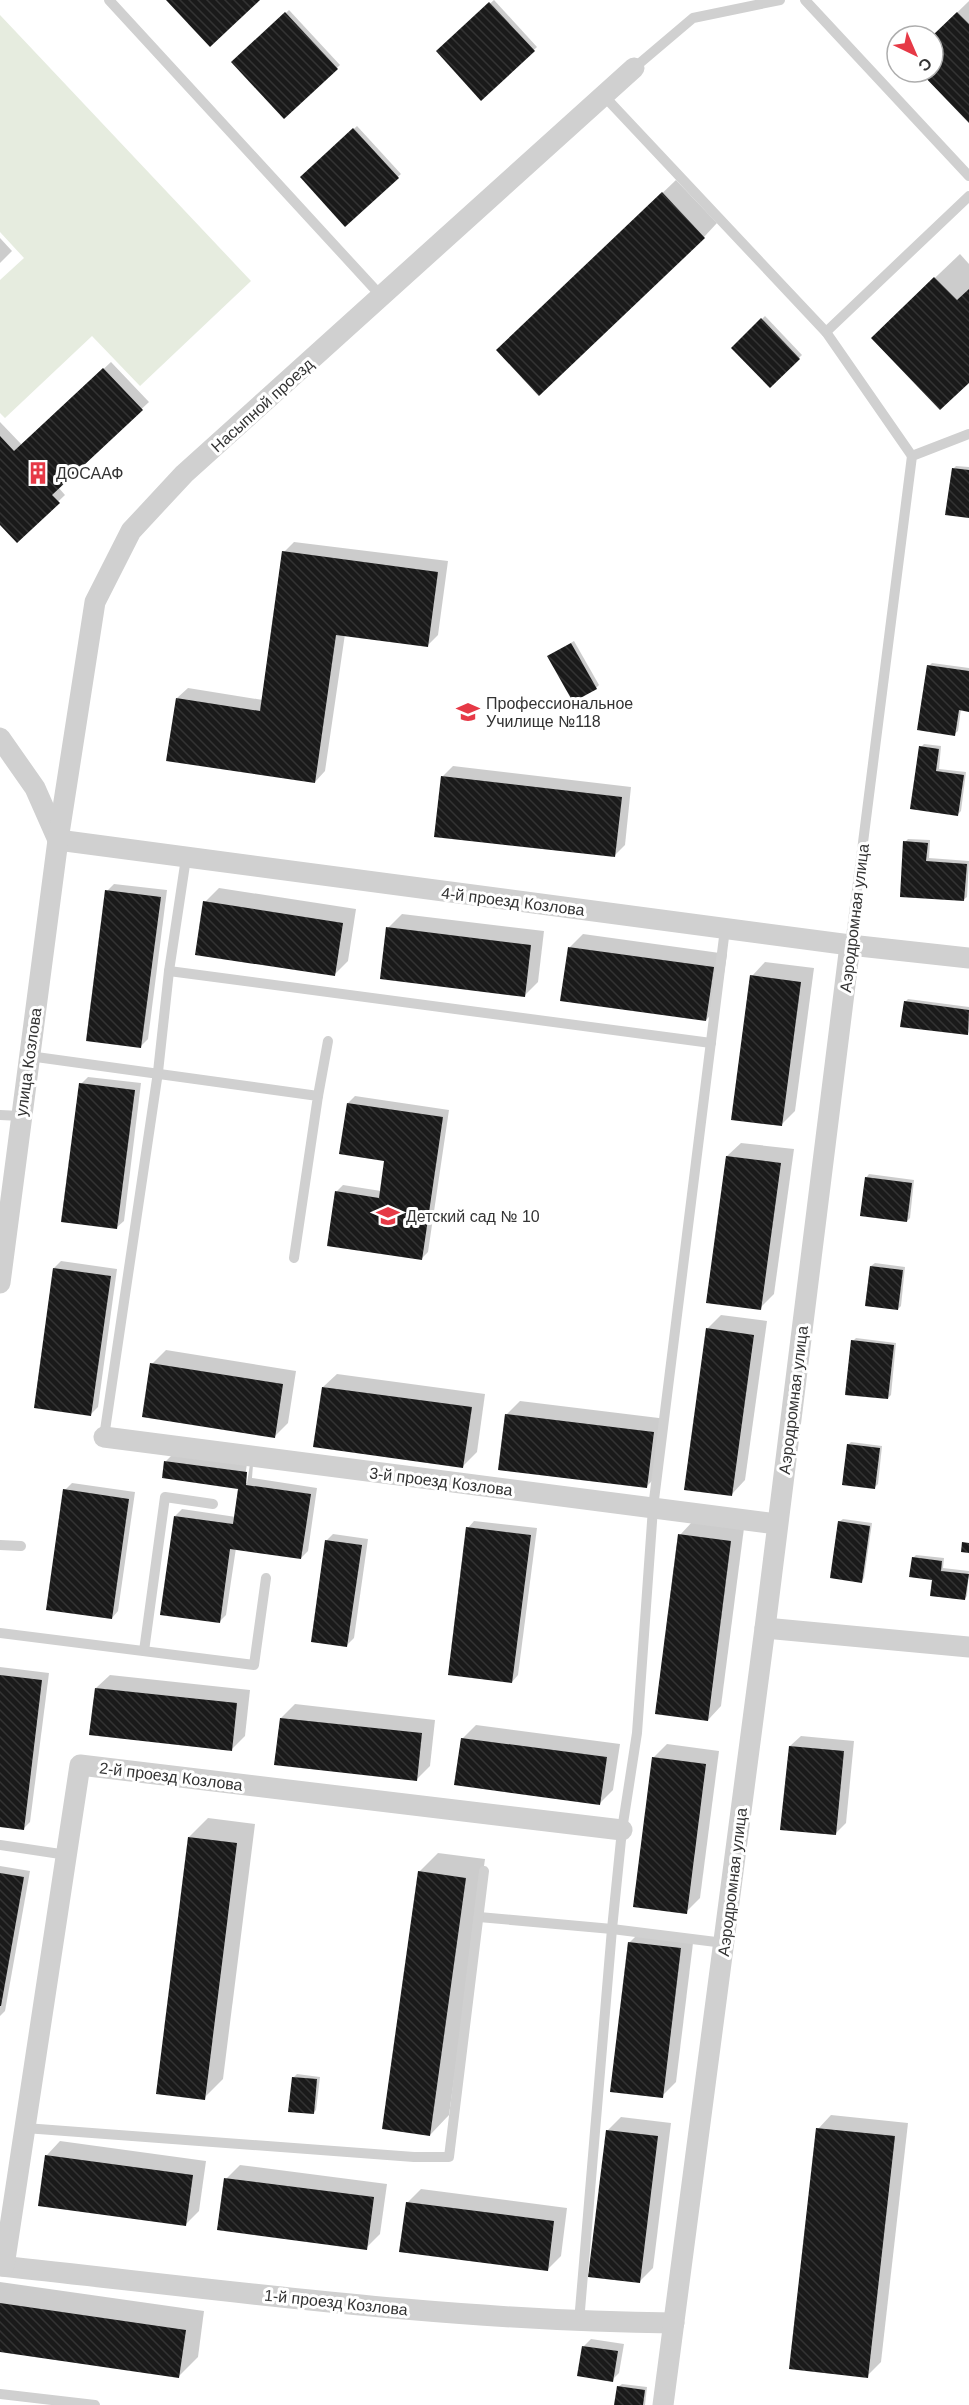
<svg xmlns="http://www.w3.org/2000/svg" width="969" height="2405" font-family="Arial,sans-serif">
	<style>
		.pitch { fill: #e6ecdf }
		.shadow { fill: #0003 }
		.building { fill: url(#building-back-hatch) }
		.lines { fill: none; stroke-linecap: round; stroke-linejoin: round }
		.lane { stroke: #d0d0d0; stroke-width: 10 }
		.street { stroke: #d0d0d0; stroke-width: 21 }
		.labels { text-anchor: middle; stroke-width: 6; stroke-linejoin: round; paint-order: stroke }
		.street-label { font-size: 16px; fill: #333; stroke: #fff }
		.poi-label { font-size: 16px; fill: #333; stroke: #fff; text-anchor: start }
	</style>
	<defs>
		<pattern id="building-back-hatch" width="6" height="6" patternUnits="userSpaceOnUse" patternTransform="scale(1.5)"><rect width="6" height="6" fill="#1a1a1a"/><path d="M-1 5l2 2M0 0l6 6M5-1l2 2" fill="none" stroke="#333"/></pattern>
	</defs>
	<rect width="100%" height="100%" fill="#fff"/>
	<polygon class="pitch" points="0,15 251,281 140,386 92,336 5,418 0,413 0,280 24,258 0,232"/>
	<g class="shadow">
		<polygon points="494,0 537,47 482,99 438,51"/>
		<polygon points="969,1 969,120 923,72 933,72 933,36"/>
		<polygon points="289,10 340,65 284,117 233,62"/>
		<polygon points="357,126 401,174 345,225 302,178"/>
		<polygon points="676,180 717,223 704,237 512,337"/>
		<polygon points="0,238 12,251 0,263"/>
		<polygon points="960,254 969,264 969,381 897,314"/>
		<polygon points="765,316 802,355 770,386 733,348"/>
		<polygon points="111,362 149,402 58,487 65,495 17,541 0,523 0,422 22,445"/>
		<polygon points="956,466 969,467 969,516 953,469"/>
		<polygon points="294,542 448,561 438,635 427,646 345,634 325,771 315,782 177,698 188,688 263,700 284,552"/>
		<polygon points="574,641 599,685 596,688 549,656"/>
		<polygon points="932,663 969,668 969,710 961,709 958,731 954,734 929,666"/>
		<polygon points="924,744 941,746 939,769 966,772 961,811 958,814 921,747"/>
		<polygon points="453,766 631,787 625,845 614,856 442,777"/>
		<polygon points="908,839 930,840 929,858 969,861 967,897 963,900 905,842"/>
		<polygon points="114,884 167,890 148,1039 141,1046 107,891"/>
		<polygon points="219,888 356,909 348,961 334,975 205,902"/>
		<polygon points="402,914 544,931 538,982 524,996 388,928"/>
		<polygon points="583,934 727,954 719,1006 706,1020 569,948"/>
		<polygon points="765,962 814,968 795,1111 781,1125 752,976"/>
		<polygon points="908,999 969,1007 969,1032 967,1034 905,1002"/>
		<polygon points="88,1077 141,1083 124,1221 117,1227 81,1084"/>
		<polygon points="355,1096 449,1110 428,1252 421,1259 336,1192 343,1185 381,1191 386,1160 348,1103"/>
		<polygon points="741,1143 794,1149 774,1294 760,1308 727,1156"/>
		<polygon points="869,1174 914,1180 910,1218 907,1221 866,1178"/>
		<polygon points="61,1261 117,1269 98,1407 91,1414 54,1268"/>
		<polygon points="875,1263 905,1267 901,1306 898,1309 871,1266"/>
		<polygon points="721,1315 767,1321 745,1480 732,1494 707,1329"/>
		<polygon points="856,1338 896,1343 891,1395 888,1398 853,1341"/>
		<polygon points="166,1350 296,1371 288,1423 274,1437 152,1364"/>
		<polygon points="337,1374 485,1394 477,1452 463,1466 323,1387"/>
		<polygon points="520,1401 667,1419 661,1472 647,1486 506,1415"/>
		<polygon points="851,1442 882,1446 878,1484 875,1487 848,1445"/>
		<polygon points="173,1454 247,1464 244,1483 247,1483 250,1464 253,1465 252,1478 317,1488 308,1551 301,1558 236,1548 226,1615 219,1622 175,1516 182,1509 236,1517 240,1488 166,1461"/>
		<polygon points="72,1483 135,1492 118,1611 112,1618 65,1490"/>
		<polygon points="843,1519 872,1523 864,1578 861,1581 839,1522"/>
		<polygon points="474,1521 537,1528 518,1675 512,1682 468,1528"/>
		<polygon points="693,1521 744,1528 721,1706 708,1720 680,1535"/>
		<polygon points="333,1534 368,1539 354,1638 347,1645 326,1541"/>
		<polygon points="916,1555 944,1558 943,1568 969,1571 967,1596 964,1599 934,1579 913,1558"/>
		<polygon points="0,1667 49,1673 30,1822 23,1829 0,1826"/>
		<polygon points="110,1675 250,1690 245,1736 231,1750 96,1688"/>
		<polygon points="295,1704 435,1720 430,1766 416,1780 281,1718"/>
		<polygon points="476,1725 620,1744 613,1790 600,1803 462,1739"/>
		<polygon points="801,1736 854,1741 846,1823 835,1834 790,1746"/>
		<polygon points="667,1744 719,1751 700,1898 686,1912 653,1758"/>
		<polygon points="208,1818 255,1824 223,2079 204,2098 189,1837"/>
		<polygon points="438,1853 485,1859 449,2115 430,2135 419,1872"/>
		<polygon points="0,1866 30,1871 5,2011 0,2016"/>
		<polygon points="643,1929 694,1935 676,2082 662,2096 629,1943"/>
		<polygon points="297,2074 320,2077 316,2110 313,2113 294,2077"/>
		<polygon points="831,2115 908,2123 881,2362 867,2376 818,2129"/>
		<polygon points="621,2117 671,2123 653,2268 639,2282 607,2131"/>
		<polygon points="60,2141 206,2161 199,2211 185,2225 47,2155"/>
		<polygon points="240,2165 387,2184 380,2234 366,2248 226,2179"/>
		<polygon points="421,2189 567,2208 561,2256 547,2270 407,2203"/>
		<polygon points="0,2282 204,2311 198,2357 179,2376 0,2350"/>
		<polygon points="591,2339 624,2344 619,2373 612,2380 584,2346"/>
		<polygon points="622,2384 647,2387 645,2405 616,2405 618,2387"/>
	</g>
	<g class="building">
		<polygon points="166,0 260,0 210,47"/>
		<polygon points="489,2 535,51 481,101 436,51"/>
		<polygon points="285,12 338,69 284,119 231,62"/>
		<polygon points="957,12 969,24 969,123 920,72 933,72 933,35"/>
		<polygon points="353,128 399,178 345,227 300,177"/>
		<polygon points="662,192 705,238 539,396 496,350"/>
		<polygon points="934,277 957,300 969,289 969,383 940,410 871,338"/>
		<polygon points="761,318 800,359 770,388 731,348"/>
		<polygon points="103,368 143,410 52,495 60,503 17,543 0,525 0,436 14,451"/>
		<polygon points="952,468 969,470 969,518 945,515"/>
		<polygon points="282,551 438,572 428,647 336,635 315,783 166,761 176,698 260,711"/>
		<polygon points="571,643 597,689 573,702 547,656"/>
		<polygon points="927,665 969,671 969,712 959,710 955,736 917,730"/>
		<polygon points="919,746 939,749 936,771 964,775 958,816 910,809"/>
		<polygon points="441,776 622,797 615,857 434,837"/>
		<polygon points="903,841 928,843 926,861 967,864 964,901 900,897"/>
		<polygon points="105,890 161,897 141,1048 86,1041"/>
		<polygon points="203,901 343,923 335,976 195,955"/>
		<polygon points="386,927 531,945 525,997 380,979"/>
		<polygon points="568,947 714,967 706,1021 560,1001"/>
		<polygon points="750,975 801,982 782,1126 731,1120"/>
		<polygon points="904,1001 969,1010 968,1035 900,1027"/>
		<polygon points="79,1083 135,1090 117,1229 61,1222"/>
		<polygon points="347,1103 443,1117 422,1260 327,1246 335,1191 379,1198 384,1161 339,1154"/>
		<polygon points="726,1156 781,1163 761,1310 706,1303"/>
		<polygon points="865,1177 912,1183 907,1222 860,1216"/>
		<polygon points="870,1266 903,1270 898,1310 865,1306"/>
		<polygon points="53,1268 111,1276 91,1416 34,1408"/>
		<polygon points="706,1328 754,1335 732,1496 684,1490"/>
		<polygon points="851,1340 894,1345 888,1399 845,1395"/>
		<polygon points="150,1363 283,1384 275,1438 142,1417"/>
		<polygon points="322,1387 472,1407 463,1468 313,1447"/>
		<polygon points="505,1414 654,1432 647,1488 498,1470"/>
		<polygon points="847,1444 880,1448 875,1489 842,1485"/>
		<polygon points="164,1461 247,1472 246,1485 311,1494 301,1559 230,1549 220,1623 160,1615 174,1516 233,1524 238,1489 162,1478"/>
		<polygon points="63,1489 129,1499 112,1619 46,1610"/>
		<polygon points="838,1521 870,1526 862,1583 830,1578"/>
		<polygon points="466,1527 531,1535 512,1683 448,1675"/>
		<polygon points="678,1534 731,1541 708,1721 655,1714"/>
		<polygon points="325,1540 362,1545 347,1647 311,1642"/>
		<polygon points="962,1542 969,1543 969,1553 961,1552"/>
		<polygon points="912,1557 942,1561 941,1571 969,1574 965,1600 930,1596 932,1580 909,1577"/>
		<polygon points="0,1675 42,1680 24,1830 0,1827"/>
		<polygon points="95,1688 237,1703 232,1751 89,1735"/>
		<polygon points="280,1718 422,1733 417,1781 274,1765"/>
		<polygon points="461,1738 607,1757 600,1805 454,1785"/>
		<polygon points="789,1746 844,1751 836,1835 780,1830"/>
		<polygon points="652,1757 706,1764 687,1914 633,1907"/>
		<polygon points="188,1837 237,1843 205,2100 156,2094"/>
		<polygon points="418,1871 466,1878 430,2136 382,2129"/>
		<polygon points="0,1873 24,1877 1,2006 0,2006"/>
		<polygon points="628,1942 681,1948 663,2098 610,2092"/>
		<polygon points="292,2077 317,2079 314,2114 288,2112"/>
		<polygon points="816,2128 895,2136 868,2378 789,2369"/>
		<polygon points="606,2130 658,2136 640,2283 588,2277"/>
		<polygon points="45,2155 193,2175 186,2226 38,2206"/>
		<polygon points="224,2178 374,2197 367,2250 217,2230"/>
		<polygon points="406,2202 554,2221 548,2271 399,2252"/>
		<polygon points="0,2303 186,2330 179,2378 0,2352"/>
		<polygon points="582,2346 618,2351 613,2382 577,2376"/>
		<polygon points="617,2386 645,2390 643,2405 614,2405"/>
	</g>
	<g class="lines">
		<g class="lane">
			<polyline points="109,0 382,297"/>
			<polyline points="805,0 969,176"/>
			<polyline points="634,68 693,18 780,0"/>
			<polyline points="605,97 826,332 912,456"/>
			<polyline points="826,332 969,196"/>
			<polyline points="850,945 912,456 969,434"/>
			<polyline points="169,971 711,1043"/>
			<polyline points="29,1056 318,1096 294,1258"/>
			<polyline points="318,1096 328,1041"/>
			<polyline points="0,1115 21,1116"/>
			<polyline points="104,1437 158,1072 169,971 186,858"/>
			<polyline points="0,1545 21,1546"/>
			<polyline points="0,1633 254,1665 266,1578"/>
			<polyline points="144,1651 165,1497 213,1504"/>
			<polyline points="0,1845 67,1855"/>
			<polyline points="479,1917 612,1929 724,1943"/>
			<polyline points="25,2128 414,2157 449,2157 484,1871"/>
			<polyline points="579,2322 612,1929 622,1830 637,1733 653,1508 725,929"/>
			<polyline points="0,2394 95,2405"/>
		</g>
		<g class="street">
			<polyline points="0,738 35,788 58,840"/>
			<polyline points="58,840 850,945 969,958"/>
			<polyline points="0,1283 58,840 95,602 131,531 184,474 634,68"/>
			<polyline points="104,1437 777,1524"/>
			<polyline points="765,1628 969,1647"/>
			<path d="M0,2266C224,2290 448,2321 674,2323"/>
			<polyline points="4,2266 80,1765 622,1830"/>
			<polyline points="663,2405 765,1628 850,945"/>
		</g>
	</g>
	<defs>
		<g id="building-bare" transform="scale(1.8)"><path d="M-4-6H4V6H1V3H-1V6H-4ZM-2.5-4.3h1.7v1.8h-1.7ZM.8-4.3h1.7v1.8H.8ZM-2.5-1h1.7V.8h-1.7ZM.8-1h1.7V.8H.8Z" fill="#e63946" stroke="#fff" stroke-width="2.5" paint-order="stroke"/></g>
		<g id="university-bare" transform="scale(1.8)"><path d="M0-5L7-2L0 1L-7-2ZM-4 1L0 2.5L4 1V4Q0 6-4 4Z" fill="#e63946" stroke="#fff" stroke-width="2.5" paint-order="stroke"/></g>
		<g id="school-bare" transform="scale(1.8)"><path d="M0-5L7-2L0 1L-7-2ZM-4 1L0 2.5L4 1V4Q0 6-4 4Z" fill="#e63946" stroke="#fff" stroke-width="2.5" paint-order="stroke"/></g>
	</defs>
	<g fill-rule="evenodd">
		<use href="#building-bare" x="38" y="473"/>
		<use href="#university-bare" x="468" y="712"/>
		<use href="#school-bare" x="388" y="1216"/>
	</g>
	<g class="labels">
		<g class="street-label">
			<text transform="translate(262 405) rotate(-42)" y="6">Насыпной проезд</text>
			<text transform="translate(513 901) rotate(7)" y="6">4-й проезд Козлова</text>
			<text transform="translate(854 918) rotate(-83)" y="6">Аэродромная улица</text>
			<text transform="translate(28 1062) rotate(-82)" y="6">улица Козлова</text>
			<text transform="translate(793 1400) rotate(-83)" y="6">Аэродромная улица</text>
			<text transform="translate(441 1481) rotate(7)" y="6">3-й проезд Козлова</text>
			<text transform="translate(171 1776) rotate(7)" y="6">2-й проезд Козлова</text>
			<text transform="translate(732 1882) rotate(-83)" y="6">Аэродромная улица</text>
			<text transform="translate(336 2302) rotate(6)" y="6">1-й проезд Козлова</text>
		</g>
		<g class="poi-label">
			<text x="56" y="479">ДОСААФ</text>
			<text x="486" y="709">Профессиональное<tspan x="486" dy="18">Училище №118</tspan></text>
			<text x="406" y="1222">Детский сад № 10</text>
		</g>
	</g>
	<g transform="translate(915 54) rotate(136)"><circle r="28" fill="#ffffff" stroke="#adadad" stroke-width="1.5"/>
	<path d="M0-4.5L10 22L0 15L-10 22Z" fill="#e63946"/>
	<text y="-9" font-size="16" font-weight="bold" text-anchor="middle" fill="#333333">С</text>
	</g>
</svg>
